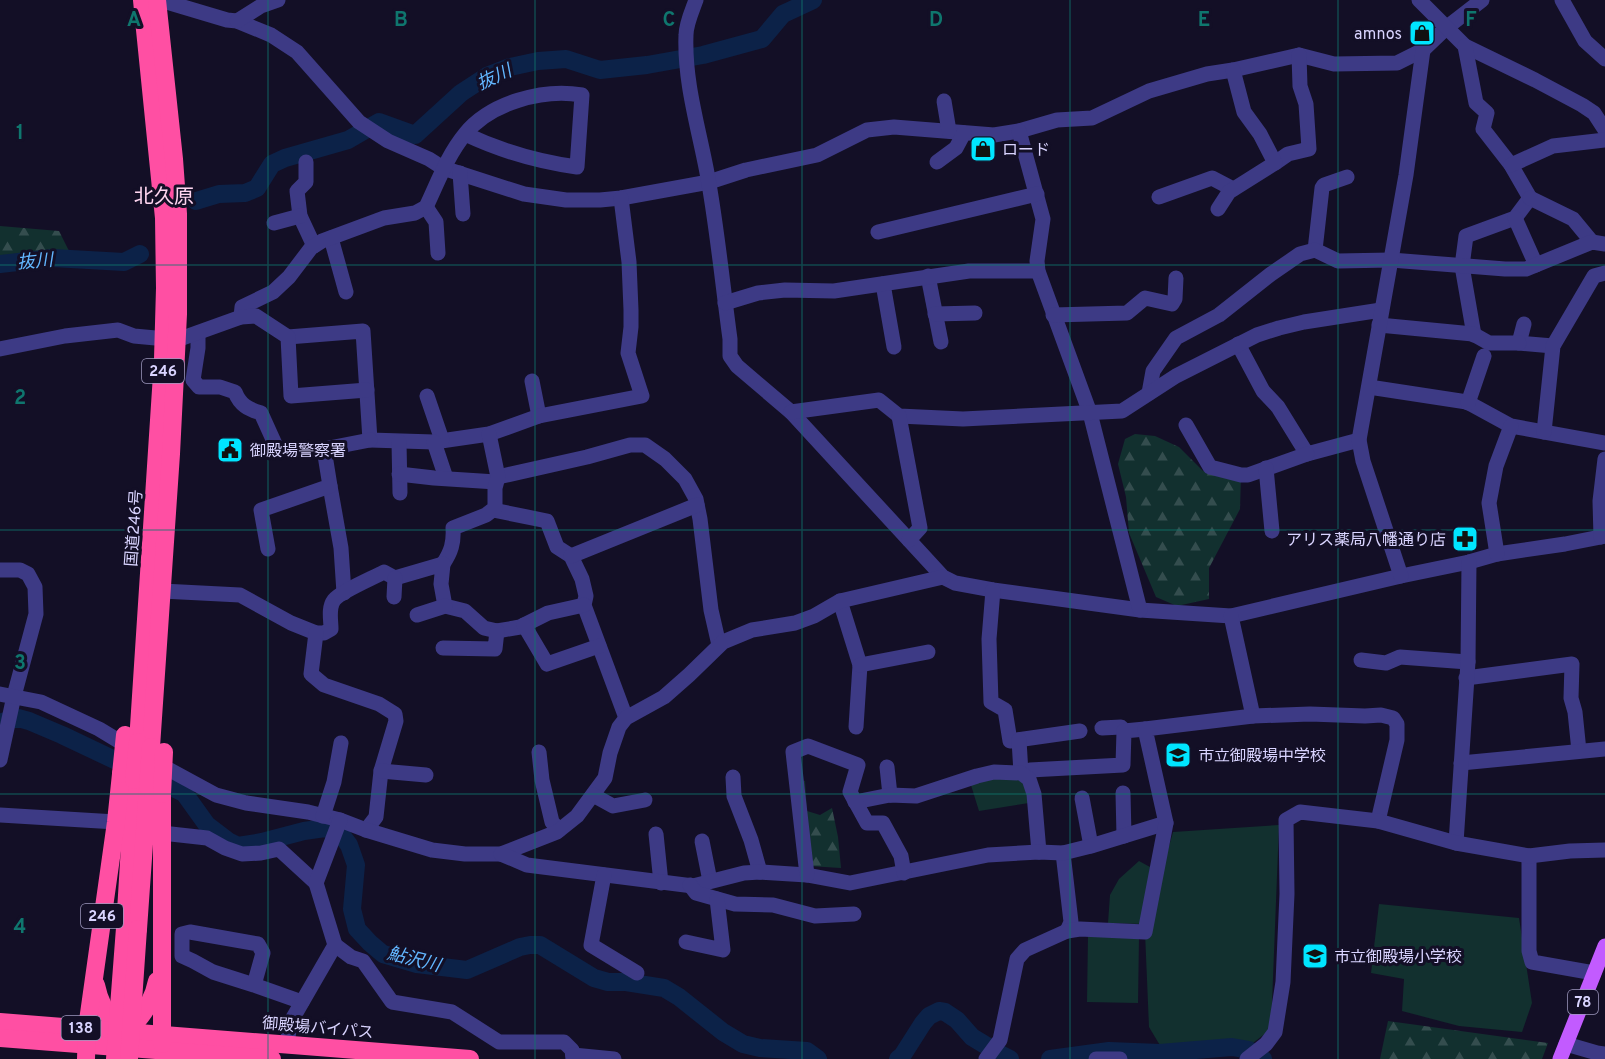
<svg xmlns="http://www.w3.org/2000/svg" width="1605" height="1059" font-family="Overpass,'Noto Sans JP',sans-serif">
	<style>
		.green { fill: #12302f }
		.forest { fill: url(#forest-firs) }
		.lines { fill: none; stroke-linecap: round; stroke-linejoin: round }
		.river { stroke: #0c2248; stroke-width: 18 }
		.minor { stroke: #3d3a85; stroke-width: 15 }
		.major { stroke: #c25bff; stroke-width: 15 }
		.highway { stroke: #ff4fa3; stroke-width: 18 }
		.highway-bridge { stroke: #ff4fa3; stroke-width: 18 }
		.grid { fill: none; stroke: #0f766e; stroke-width: 1.5; stroke-opacity: 0.55 }
		.labels { text-anchor: middle; stroke-width: 6; stroke-linejoin: round; paint-order: stroke }
		.shield { fill: #130f26; stroke: #9e99be; stroke-width: 1.5 }
		.shield-label { font-size: 15px; font-weight: bold; fill: #d9d4ff }
		.poi-label { font-size: 16px; fill: #d9d4ff; stroke: #130f26; text-anchor: start }
		.street-label { font-size: 16px; fill: #d9d4ff; stroke: #130f26 }
		.water-label { font-size: 18px; font-style: italic; fill: #62b6ff; stroke: #130f26 }
		.quarter-label { font-size: 20px; fill: #ffd6f0; stroke: #130f26 }
		.grid-label { font-size: 20px; text-anchor: middle; font-weight: bold; fill: #0f766e; stroke: #130f26; stroke-width: 6; stroke-linejoin: round; paint-order: stroke }
	</style>
	<defs>
		<pattern id="forest-firs" width="22" height="20" patternUnits="userSpaceOnUse" patternTransform="scale(1.5)"><rect width="22" height="20" fill="#12302f"/><path d="M5 1l3.5 6h-7zM16 11l3.5 6h-7z" fill="#344d4e"/></pattern>
	</defs>
	<rect width="100%" height="100%" fill="#130f26"/>
	<g class="green">
		<polygon points="1023,774 1029,803 979,811 970,782"/>
		<polygon points="1279,825 1271,1029 1253,1043 1161,1047 1149,1027 1145,932 1173,832"/>
		<polygon points="1139,861 1150,867 1144,924 1108,923 1110,895 1119,879"/>
		<polygon points="1379,904 1519,918 1532,1003 1522,1032 1459,1026 1402,1011 1404,979 1371,973"/>
		<polygon points="1088,936 1139,937 1138,1003 1087,1002"/>
	</g>
	<g class="forest">
		<polygon points="0,226 59,231 71,255 0,261"/>
		<polygon points="1135,434 1155,436 1179,447 1203,471 1241,475 1240,509 1209,568 1209,599 1177,606 1156,597 1129,533 1126,497 1118,464 1125,439"/>
		<polygon points="799,780 805,781 807,811 820,815 832,808 838,837 841,868 809,866"/>
		<polygon points="1388,1021 1548,1043 1542,1059 1380,1059"/>
	</g>
	<g class="lines">
		<g class="river">
			<polyline points="196,201 219,194 245,193 257,188 272,164 285,158 348,140 379,122 415,135 461,93 487,76 510,67 538,61 566,59 600,70 647,65 703,55 762,39 783,14 813,0"/>
			<polyline points="0,264 53,258 124,262 140,254"/>
			<polyline points="0,724 2,722 18,718 29,721 62,735 184,793 207,825 228,841 238,846 262,842 304,831 325,828 340,833 349,845 356,865 352,909 357,929 370,943 383,954 417,964 467,970 520,947 530,945 540,945 594,978 608,982 626,982 664,988 679,997 723,1032 743,1044 760,1048 807,1051 818,1059"/>
			<polyline points="898,1059 902,1056 923,1023 929,1016 939,1011 945,1012 957,1020 972,1037 1000,1054 1010,1059"/>
			<polyline points="1050,1059 1109,1051 1160,1053 1232,1047 1249,1050 1263,1059"/>
		</g>
		<g class="minor">
			<polyline points="160,0 227,20 237,21 271,35 297,52 359,122 388,141 429,159 443,168 524,194 566,200 600,200 621,198 709,182 746,170 817,155 867,130 894,127 994,135 1019,131 1057,120 1092,118 1149,91 1207,74 1233,70 1299,55 1334,64 1397,63 1423,50 1446,28 1482,0"/>
			<path d="M696,0C692,11 686,24 686,35C684,86 701,135 709,184C718,236 723,288 730,339V356L737,366L791,412L943,577L955,583L993,590L1140,610L1231,616L1401,576L1469,562L1497,554L1565,544L1605,536"/>
			<polyline points="1419,0 1465,46 1535,80 1582,105 1594,113 1605,130"/>
			<polyline points="1562,0 1585,41 1605,59"/>
			<polyline points="237,21 261,6 278,0"/>
			<polyline points="1465,46 1476,103 1487,113 1483,129 1511,165 1530,198 1515,218 1466,236 1462,266 1474,335"/>
			<polyline points="944,101 949,131"/>
			<polyline points="1019,131 1043,219 1037,261 1038,271 1090,413 1140,610"/>
			<polyline points="306,162 306,182 297,191 300,216 314,246"/>
			<polyline points="937,162 956,148 964,133"/>
			<polyline points="1275,163 1288,154 1309,149 1306,104 1300,86 1299,55"/>
			<polyline points="1511,165 1553,146 1605,140"/>
			<polyline points="460,173 463,214"/>
			<polyline points="1159,197 1212,178 1233,189"/>
			<polyline points="1530,198 1573,219 1592,242"/>
			<polyline points="426,207 436,222 438,253"/>
			<polyline points="1218,209 1229,192 1275,163 1260,134 1244,112 1233,70"/>
			<polyline points="1515,218 1536,265"/>
			<polyline points="274,223 300,216"/>
			<polyline points="878,232 1037,194"/>
			<polyline points="331,238 346,292"/>
			<polyline points="1315,250 1322,188 1324,185 1347,177"/>
			<polyline points="928,276 941,342"/>
			<polyline points="883,284 894,347"/>
			<polyline points="725,303 758,293 785,290 834,291 969,271 1038,271"/>
			<polyline points="935,314 975,313"/>
			<polyline points="1053,315 1127,313 1145,298 1172,304 1175,299 1176,278"/>
			<path d="M241,317L242,307L273,292L289,277L311,248L322,241L384,218L415,213L426,207C438,182 447,156 465,134C490,103 543,88 582,95L577,167C540,162 499,150 465,134"/>
			<polyline points="1524,324 1519,343 1553,346"/>
			<polyline points="1379,325 1473,334 1489,343 1519,343"/>
			<path d="M198,333V348L193,380L199,387H220L235,392C240,405 248,409 261,413L275,444"/>
			<polyline points="288,337 363,331 370,440 434,442 489,434 539,416 532,381"/>
			<polyline points="1238,344 1263,391 1278,407 1307,454 1359,440"/>
			<polyline points="0,349 65,336 118,330 134,336 177,340 241,317 256,316 288,337 291,396 367,390"/>
			<polyline points="1369,387 1467,402 1511,426 1605,443"/>
			<polyline points="1149,393 1153,371 1176,338 1219,315 1271,274 1300,254 1315,250 1338,261 1391,260 1505,269 1526,269 1592,242 1605,244"/>
			<polyline points="427,396 442,440"/>
			<polyline points="1468,403 1484,356"/>
			<polyline points="791,412 879,400 899,416 963,419 1122,411 1176,376 1257,335 1279,328 1304,322 1381,310"/>
			<polyline points="539,416 642,396 628,353 631,327 631,310 629,262 621,198"/>
			<polyline points="899,416 920,528 909,540"/>
			<polyline points="1186,425 1210,467 1241,475 1248,475 1307,454"/>
			<polyline points="1544,432 1553,346 1594,276 1605,273"/>
			<polyline points="399,442 400,493"/>
			<polyline points="434,442 446,478"/>
			<polyline points="1266,468 1272,531"/>
			<polyline points="399,474 434,478 496,482"/>
			<polyline points="498,477 587,457 630,445 645,445 665,459 685,479 696,499 700,519 711,610 719,645"/>
			<polyline points="330,486 341,548 344,593"/>
			<polyline points="493,510 547,521 557,547 571,556 582,579 586,596 584,605 626,718"/>
			<polyline points="1601,537 1600,501 1605,459"/>
			<polyline points="268,549 261,510 330,486 324,449 370,440"/>
			<polyline points="1497,554 1489,503 1496,466 1511,426"/>
			<polyline points="571,556 697,505"/>
			<path d="M443,564C451,552 454,543 453,528L486,515L495,508V488L498,477L489,434"/>
			<polyline points="0,570 20,570 28,574 35,587 36,614 14,696 0,760"/>
			<polyline points="1401,576 1363,461 1359,440 1406,175 1423,50"/>
			<polyline points="993,590 989,639 991,702 1005,710 1010,741 1080,731"/>
			<path d="M162,591L240,595L291,623L316,633H324L331,629C331,620 328,608 334,600C340,592 373,578 384,572L395,578L443,564L441,584L445,606L465,611L484,628L497,631L520,627L548,613L584,605"/>
			<polyline points="394,597 395,578"/>
			<polyline points="840,601 860,665 856,727"/>
			<polyline points="417,615 445,606"/>
			<polyline points="1231,616 1253,716"/>
			<polyline points="524,625 547,664 599,646"/>
			<polyline points="316,633 311,674 324,685 379,704 395,714 396,721 381,771 376,817 366,830"/>
			<polyline points="443,648 495,649 497,631"/>
			<polyline points="1361,660 1386,663 1400,657 1468,662"/>
			<polyline points="860,665 928,652"/>
			<polyline points="1466,678 1572,664 1571,698 1575,712 1579,751"/>
			<polyline points="0,694 41,702 99,729 132,749"/>
			<polyline points="1102,728 1121,727 1124,731"/>
			<polyline points="1019,740 1021,773 1030,770 1123,765 1124,731 1145,729"/>
			<polyline points="539,752 542,780 552,822 559,830"/>
			<polyline points="155,762 216,795 246,803 308,812 340,820 366,830 432,850 465,854 501,854 557,832 577,816 605,778 610,753 619,727 626,718 664,697 689,675 723,642 752,630 795,623 814,616 840,601 943,577"/>
			<polyline points="1461,763 1605,749"/>
			<polyline points="887,767 890,795"/>
			<polyline points="381,771 426,775"/>
			<polyline points="733,777 734,796 751,840 760,872"/>
			<polyline points="1123,793 1124,836"/>
			<polyline points="593,795 613,806 645,800"/>
			<polyline points="1082,798 1091,846"/>
			<polyline points="855,802 890,795 916,796 977,776 994,772 1021,773 1029,779 1034,794 1039,852"/>
			<polyline points="0,815 116,822"/>
			<polyline points="323,816 334,782 341,743"/>
			<polyline points="162,833 207,838 225,848 242,854 261,853 279,849 316,883"/>
			<polyline points="656,834 661,883"/>
			<polyline points="702,841 710,881"/>
			<polyline points="1456,843 1468,662 1469,562"/>
			<polyline points="1063,853 1071,922 1067,931"/>
			<polyline points="501,854 527,865 693,886 744,873 760,872 807,875 850,883 988,855 1039,852 1063,853 1091,846 1166,823"/>
			<polyline points="1529,856 1529,951 1532,962 1594,973"/>
			<polyline points="604,875 591,945 637,973"/>
			<polyline points="807,875 793,752 808,746 858,765 850,792 867,823 883,823 901,856 904,873"/>
			<polyline points="690,885 696,893 735,904 773,905 815,916 854,914"/>
			<polyline points="686,942 723,950 717,899"/>
			<polyline points="335,945 351,957 363,961 392,1002 452,1012 499,1042 564,1042 572,1050 573,1059"/>
			<polyline points="254,985 263,953 258,944 190,932 182,934 182,956 193,961 213,972 254,985 302,1002"/>
			<polyline points="1566,1044 1597,1053 1605,1054"/>
			<polyline points="287,1045 290,1023 335,945 316,883 340,820"/>
			<polyline points="573,1055 614,1059"/>
			<polyline points="986,1059 1000,1040 1017,959 1025,950 1067,931 1080,929 1145,932 1166,823 1145,729 1253,716 1310,714 1365,716 1381,715 1393,718 1397,724 1397,740 1378,821"/>
			<polyline points="1096,1059 1120,1059"/>
			<polyline points="1247,1059 1266,1044 1275,1032 1283,982 1287,894 1286,820 1300,812 1378,821 1456,843 1529,856 1570,851 1605,850"/>
		</g>
		<polyline class="major" points="1560,1059 1605,946"/>
		<g class="highway">
			<polyline points="138,742 163,359 165,288 164,218 142,0"/>
			<polyline points="151,747 171,454 178,314 178,214 174,159 157,0"/>
			<polyline points="125,928 134,780"/>
			<polyline points="138,929 148,787"/>
			<path d="M96,985C100,1005 109,1021 126,1034"/>
			<polyline points="0,1022 470,1059"/>
			<path d="M125,1033C141,1019 153,1002 157,981"/>
			<polyline points="0,1038 272,1059"/>
			<polyline points="162,1044 162,794"/>
			<polyline points="86,1059 87,1028 116,822 121,774"/>
		</g>
		<g class="highway-bridge">
			<polyline points="121,774 125,735"/>
			<polyline points="134,780 138,742"/>
			<polyline points="148,787 151,747"/>
			<polyline points="162,794 164,752"/>
			<polyline points="115,1059 125,928"/>
			<polyline points="129,1059 138,929"/>
		</g>
	</g>
	<path class="grid" d="M268,0V1059M535,0V1059M802,0V1059M1070,0V1059M1338,0V1059M0,265H1605M0,530H1605M0,794H1605"/>
	<defs>
		<g id="shop-square" transform="scale(1.35)"><rect x="-9" y="-9" width="18" height="18" rx="4" fill="#00e5ff" stroke="#130f26"/><path d="M-5-2.5h2.3a2.7 3.5 0 0 1 5.4 0H5L5.5 6h-11ZM-1.5-2.5h3a1.5 2.3 0 0 0-3 0Z" fill="#111"/></g>
		<g id="civic-square" transform="scale(1.35)"><rect x="-9" y="-9" width="18" height="18" rx="4" fill="#00e5ff" stroke="#130f26"/><path d="M-.6-6.5H3V-4.5H.6V-3L4-1V1h2V6H-6V1h2V-1L-.6-3ZM-1.2 2.5V6h2.4V2.5Z" fill="#111"/></g>
		<g id="pharmacy-square" transform="scale(1.35)"><rect x="-9" y="-9" width="18" height="18" rx="4" fill="#00e5ff" stroke="#130f26"/><path d="M-2-6h4v4h4v4h-4v4h-4v-4h-4v-4h4Z" fill="#111"/></g>
		<g id="school-square" transform="scale(1.35)"><rect x="-9" y="-9" width="18" height="18" rx="4" fill="#00e5ff" stroke="#130f26"/><path d="M0-5L7-2L0 1L-7-2ZM-4 1L0 2.5L4 1V4Q0 6-4 4Z" fill="#111"/></g>
	</defs>
	<g fill-rule="evenodd">
		<use href="#shop-square" x="1422" y="33"/>
		<use href="#shop-square" x="983" y="149"/>
		<use href="#civic-square" x="230" y="450"/>
		<use href="#pharmacy-square" x="1465" y="539"/>
		<use href="#school-square" x="1178" y="755"/>
		<use href="#school-square" x="1315" y="956"/>
	</g>
	<g class="labels">
		<g class="shield">
			<rect x="142" y="359" width="42" height="24" rx="4.5"/>
			<rect x="81" y="904" width="42" height="24" rx="4.5"/>
			<rect x="1568" y="990" width="30" height="24" rx="4.5"/>
			<rect x="61.5" y="1016" width="39" height="24" rx="4.5"/>
		</g>
		<g class="shield-label">
			<text x="163" y="376">246</text>
			<text x="102" y="921">246</text>
			<text x="1583" y="1007">78</text>
			<text x="81" y="1033">138</text>
		</g>
		<g class="poi-label">
			<text x="1402" y="39" text-anchor="end">amnos</text>
			<text x="1002" y="155">ロード</text>
			<text x="250" y="456">御殿場警察署</text>
			<text x="1446" y="545" text-anchor="end">アリス薬局八幡通り店</text>
			<text x="1198" y="761">市立御殿場中学校</text>
			<text x="1334" y="962">市立御殿場小学校</text>
		</g>
		<g class="street-label">
			<text transform="translate(133 528) rotate(-86)" y="6">国道246号</text>
			<text transform="translate(318 1027) rotate(5)" y="6">御殿場バイパス</text>
		</g>
		<g class="water-label">
			<text transform="translate(494 77) rotate(-25)" y="6">抜川</text>
			<text transform="translate(35 261) rotate(-5)" y="6">抜川</text>
			<text transform="translate(414 959) rotate(14)" y="6">鮎沢川</text>
		</g>
		<g class="quarter-label">
			<text x="164" y="203">北久原</text>
		</g>
	</g>
	<g class="grid-label">
		<text x="134" y="26">A</text>
		<text x="401" y="26">B</text>
		<text x="669" y="26">C</text>
		<text x="936" y="26">D</text>
		<text x="1204" y="26">E</text>
		<text x="1471" y="26">F</text>
		<text x="20" y="139">1</text>
		<text x="20" y="404">2</text>
		<text x="20" y="669">3</text>
		<text x="20" y="933">4</text>
	</g>
</svg>
